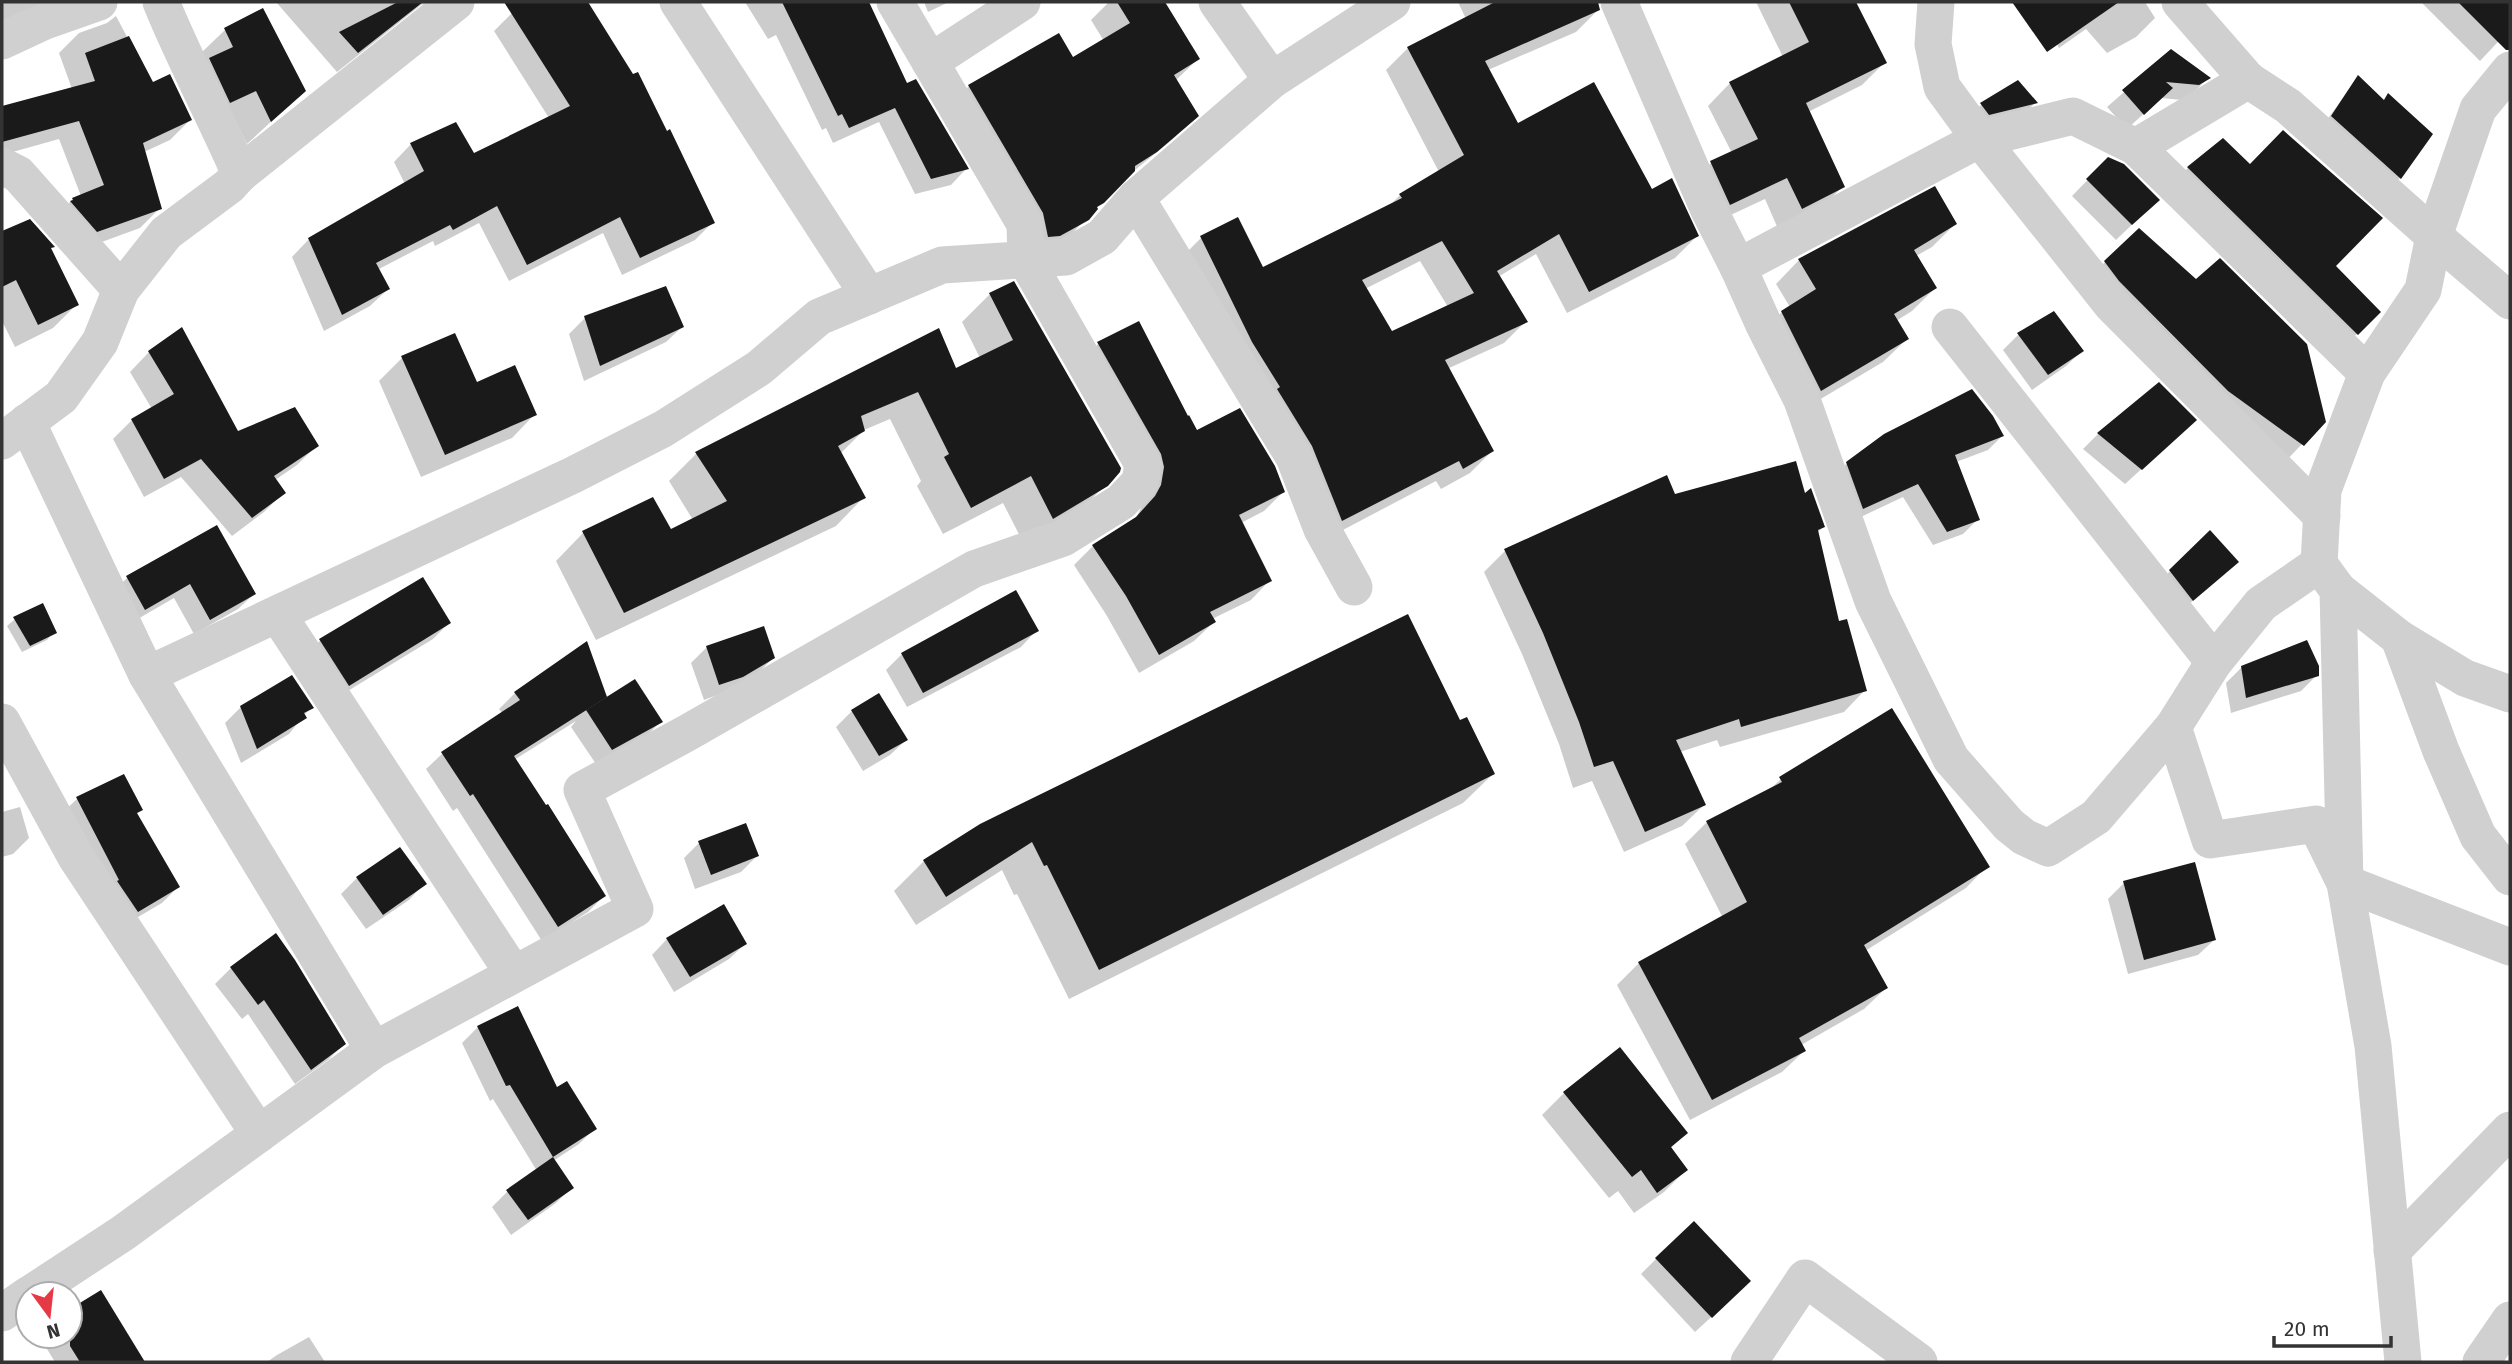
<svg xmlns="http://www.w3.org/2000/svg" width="2512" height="1364" font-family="'Fira Sans',sans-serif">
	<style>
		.shadow { fill: #0003; fill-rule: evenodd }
		.building { fill: #1a1a1a; fill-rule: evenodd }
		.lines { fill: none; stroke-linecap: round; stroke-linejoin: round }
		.street { stroke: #d0d0d0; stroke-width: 37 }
	</style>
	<rect width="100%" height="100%" fill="#fff"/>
	<g class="shadow">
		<polygon points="2,2 82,2 2,27"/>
		<polygon points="276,2 429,2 421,5 337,72"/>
		<polygon points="530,2 586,2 633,77 713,222 695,240 622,275 603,233 509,281 479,223 435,246 433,241 377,270 388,289 370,306 324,331 292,257 309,239 405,184 394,162 411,144 473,156 549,118 494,31 512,13"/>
		<polygon points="745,2 831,2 844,23 907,86 966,169 951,185 915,194 879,122 833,143 826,128 822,130 776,35 768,39"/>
		<polygon points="924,2 949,2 928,12"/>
		<polygon points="1109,2 1163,2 1198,59 1175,81 1197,115 1173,139 1124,179 1063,243 1035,259 946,110 969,86 1073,60 1104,41 1091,20"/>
		<path d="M1458,2H1597L1598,10L1576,32L1488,70L1517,126L1652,191L1697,236L1675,258L1567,313L1536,254L1498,277L1526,321L1504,343L1447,369L1492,451L1470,473L1441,489L1436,481L1320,542L1179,260L1201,238L1237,220L1262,269L1389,206L1400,195L1439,172L1386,70L1408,48L1466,19ZM1420,261L1448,307L1391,333L1365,289Z"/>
		<polygon points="1756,2 1854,2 1884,63 1862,85 1808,112 1843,186 1821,209 1779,231 1765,199 1707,226 1689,185 1712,162 1732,153 1708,106 1730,83 1783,57"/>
		<polygon points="2033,2 2145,2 2155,18 2136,37 2107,53 2086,29 2059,48"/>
		<polygon points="2421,2 2510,2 2510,29 2480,61"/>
		<polygon points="263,11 304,91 247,144 201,53 225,30"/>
		<polygon points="116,16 152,84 190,120 170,140 144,152 160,208 140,228 77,251 53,219 73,199 81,196 59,139 2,155 2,108 72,89 59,53 79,33 107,23"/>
		<polygon points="2171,51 2208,78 2193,93 2182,100 2161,98 2127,129 2107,107"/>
		<polygon points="2358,77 2383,101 2388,95 2400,178 2393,185 2324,124"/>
		<polygon points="2018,82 2035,103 2020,118 1965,120 1981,105"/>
		<polygon points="2223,140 2334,266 2360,331 2338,352 2169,187 2188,168"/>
		<polygon points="2108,159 2142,215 2116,240 2072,196"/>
		<polygon points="29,221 52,247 49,250 76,305 53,328 15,347 2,321 2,232"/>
		<polygon points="1955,224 1932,247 1916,256 1935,288 1912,311 1896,321 1907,339 1883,362 1797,413 1758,335 1782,312 1790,307 1776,284 1799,260"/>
		<polygon points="2105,262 2324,421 2282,465 2085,282"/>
		<polygon points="665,288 682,327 666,342 584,381 569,334 585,318"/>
		<polygon points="990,294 1119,471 1078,513 1025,546 1003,503 943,534 917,486 921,481 890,419 864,430 840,454 863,498 836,526 596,640 556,561 583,533 670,531 693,520 669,481 696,454 955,371 980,358 962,322"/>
		<polygon points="2054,314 2082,351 2066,366 2032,390 2003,350 2018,335"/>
		<polygon points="1098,344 1197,433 1283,492 1264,511 1241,523 1270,580 1251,600 1212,619 1214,622 1194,641 1139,673 1107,616 1074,565 1093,546 1136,518 1142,506 1079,363"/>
		<polygon points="149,352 237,433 317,445 297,465 275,480 283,493 264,512 232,536 181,477 144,497 113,439 132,420 152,409 130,372"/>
		<polygon points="402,358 476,385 535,414 512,438 421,477 379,381"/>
		<polygon points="2098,434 2179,435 2125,484 2083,449"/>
		<polygon points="2002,436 1988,450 1956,462 1978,519 1963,534 1933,545 1903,497 1848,523 1833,478 1847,463"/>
		<polygon points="1674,496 1804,496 1823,527 1817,533 1838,623 1865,690 1844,712 1720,747 1717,740 1680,752 1704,805 1682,826 1624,852 1592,781 1573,788 1559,744 1522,654 1484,572 1505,551"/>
		<polygon points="217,528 254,594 238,609 194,634 174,598 129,624 111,594 127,578"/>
		<polygon points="2210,532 2221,577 2176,615 2154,587"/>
		<polygon points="15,619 54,632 47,640 22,652 7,626"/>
		<polygon points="449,623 433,639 333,700 304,656 320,641"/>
		<polygon points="1036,631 1021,647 907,707 886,670 902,654"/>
		<polygon points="586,644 605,696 660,722 645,738 596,764 571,727 576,721 514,760 604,896 588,912 542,941 457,808 453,811 426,769 442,754 503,714 499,709 515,693"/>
		<polygon points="707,647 773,658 757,674 725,692 704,700 691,663"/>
		<polygon points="2242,667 2317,675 2301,691 2231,713 2226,683"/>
		<polygon points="241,707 311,707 289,734 241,763 225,723"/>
		<polygon points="852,711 906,740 890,755 863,771 836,727"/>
		<polygon points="1459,723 1493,774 1463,803 1069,999 1017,894 1014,895 1002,870 916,925 894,891 924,861"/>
		<polygon points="123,777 141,810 136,814 178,887 162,903 121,927 61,814 77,799"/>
		<polygon points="1781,779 1987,866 1966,888 1865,951 1886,988 1864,1009 1801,1045 1804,1051 1782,1072 1690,1120 1617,985 1639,963 1723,918 1685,844 1707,822 1768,791"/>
		<polygon points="20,807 29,838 13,854 2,857 2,812"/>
		<polygon points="699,843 757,856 741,872 695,889 684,858"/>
		<polygon points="357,878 424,884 409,900 366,929 341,894"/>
		<polygon points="2124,883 2214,940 2198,955 2128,974 2108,899"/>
		<polygon points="667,939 745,944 729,959 674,992 652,955"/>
		<polygon points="231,968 344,1044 328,1060 295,1084 248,1014 242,1019 215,984"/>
		<polygon points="478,1027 557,1089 595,1128 579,1144 553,1161 572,1187 556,1203 511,1235 492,1207 508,1191 537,1171 493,1099 490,1101 462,1043"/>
		<polygon points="1564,1093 1686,1133 1670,1149 1686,1170 1664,1192 1634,1213 1618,1191 1609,1198 1542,1115"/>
		<polygon points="1656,1259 1733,1297 1695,1332 1641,1274"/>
		<polygon points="101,1293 143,1362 55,1362 39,1336 70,1336 70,1311"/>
		<polygon points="309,1337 325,1362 267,1362 277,1355"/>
	</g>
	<g class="building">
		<polygon points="398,2 423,2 358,53 339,32"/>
		<polygon points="504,2 588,2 633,74 638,72 667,131 670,129 715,223 640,258 620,217 527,265 497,206 453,230 450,225 376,263 390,289 342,315 308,238 424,171 410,143 456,122 474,153 570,106"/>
		<polygon points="782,2 869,2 907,83 916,79 969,169 931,179 895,108 849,128 842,114 838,116"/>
		<polygon points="1117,2 1165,2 1200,59 1174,75 1199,116 1157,152 1135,166 1135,171 1104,203 1097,207 1098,209 1089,220 1060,236 1048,237 1043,213 968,85 1059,33 1073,57 1130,23"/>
		<path d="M1495,2H1598L1600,10L1485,61L1518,123L1594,82L1652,189L1672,178L1699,236L1589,292L1559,234L1497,271L1528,322L1445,360L1494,451L1463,469L1459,461L1342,521L1312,446L1277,389L1280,387L1252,342L1200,236L1238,217L1263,267L1402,198L1399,194L1464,155L1407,47ZM1442,241L1474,293L1392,331L1362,280Z"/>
		<polygon points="1789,2 1856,2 1887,63 1806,103 1845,187 1802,209 1787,178 1730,205 1710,161 1758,139 1729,82 1809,42"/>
		<polygon points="2012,2 2119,2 2047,52"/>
		<polygon points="2458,2 2510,2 2510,50 2506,50"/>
		<polygon points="263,8 306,91 271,122 256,91 230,103 209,58 233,47 224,28"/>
		<polygon points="129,36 153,82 170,74 192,120 143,143 162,209 97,232 70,201 73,200 72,198 104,185 79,121 2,142 2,106 95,81 85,53"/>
		<polygon points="2171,49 2211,78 2199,85 2166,82 2173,88 2144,115 2122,90"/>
		<polygon points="2358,75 2384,100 2388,93 2433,134 2401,179 2331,116"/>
		<polygon points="2018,80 2038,103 1989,115 1980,103"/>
		<polygon points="2283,130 2383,218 2336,266 2381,312 2358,335 2187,167 2223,138 2250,164"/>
		<polygon points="2108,157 2124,164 2160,200 2132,225 2086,179"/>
		<polygon points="1935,186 1957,224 1914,250 1937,288 1894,314 1909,339 1821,391 1781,311 1816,289 1798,259"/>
		<polygon points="30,219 55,247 51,248 79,305 38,325 16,280 2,287 2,231"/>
		<polygon points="2139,228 2196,279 2220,258 2307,344 2326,422 2304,446 2228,391 2119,281 2104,261"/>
		<polygon points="1014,281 1121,468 1120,472 1108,486 1053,519 1031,476 971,508 944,457 949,454 918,392 861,416 865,431 838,446 866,498 624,613 582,531 653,497 671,529 727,501 695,452 939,328 956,368 1013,340 989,293"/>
		<polygon points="666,286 684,327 600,366 584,316"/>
		<polygon points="2054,311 2084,351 2048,375 2017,333"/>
		<polygon points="1139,321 1188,416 1189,415 1197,430 1240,408 1275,466 1285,492 1239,515 1272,581 1210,612 1216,622 1159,655 1126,596 1092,545 1136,517 1155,496 1161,485 1164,467 1161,454 1097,342"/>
		<polygon points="182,327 238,431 295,407 319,446 274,476 286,493 252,518 201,459 164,479 131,419 174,394 148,351"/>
		<polygon points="455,333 477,382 515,365 537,415 445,455 401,356"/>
		<polygon points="2159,382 2197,420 2142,470 2097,433"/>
		<polygon points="1972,389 1993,416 2004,436 1955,455 1980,520 1947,532 1918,484 1863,509 1846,462 1884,434"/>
		<polygon points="1796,461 1805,493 1811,488 1825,527 1818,530 1839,621 1847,619 1867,691 1741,727 1739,719 1676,740 1706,805 1645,832 1613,761 1594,767 1579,722 1543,633 1504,549 1667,475 1675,494"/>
		<polygon points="217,525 256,594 210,620 190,584 145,610 126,576"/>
		<polygon points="2210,530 2239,562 2193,601 2169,570"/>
		<polygon points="423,577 451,623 349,686 319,639"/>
		<polygon points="1016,590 1039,631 923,693 901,653"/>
		<polygon points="43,603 57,633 30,646 13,617"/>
		<polygon points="1408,614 1460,720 1467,717 1495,774 1099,970 1047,865 1044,866 1032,842 946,897 923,860 980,824"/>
		<polygon points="764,626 775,658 743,677 719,685 706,646"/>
		<polygon points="2307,640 2319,666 2319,676 2246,698 2241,666"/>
		<polygon points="587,641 607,697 514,756 546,805 548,804 606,896 558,927 473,794 470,796 441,752 520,700 514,692"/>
		<polygon points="292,675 314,708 304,713 307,718 257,749 240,706"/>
		<polygon points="635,679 663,722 612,750 586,710"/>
		<polygon points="879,693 908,740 879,756 851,710"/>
		<polygon points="1892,708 1990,867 1864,945 1888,988 1799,1038 1806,1051 1712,1100 1638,962 1747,902 1706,821 1782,782 1779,777"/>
		<polygon points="124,774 143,810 137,813 180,887 138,912 117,881 119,880 76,797"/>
		<polygon points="746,823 759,856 711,875 698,841"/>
		<polygon points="400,847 427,884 383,915 356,877"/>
		<polygon points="2195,862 2216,940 2144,960 2123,881"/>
		<polygon points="724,904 747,944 690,977 666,938"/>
		<polygon points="276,933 295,960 346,1044 311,1070 264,1000 258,1005 230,967"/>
		<polygon points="518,1006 557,1087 567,1081 597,1129 553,1157 510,1085 506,1086 477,1026"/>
		<polygon points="1620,1047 1688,1133 1671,1147 1688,1170 1657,1193 1641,1170 1632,1177 1563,1092"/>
		<polygon points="553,1157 574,1188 528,1220 506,1190"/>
		<polygon points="1694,1221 1751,1281 1712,1318 1655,1258"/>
		<polygon points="101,1290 145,1362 80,1362 70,1346 70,1309"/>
	</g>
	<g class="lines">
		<g class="street">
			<path d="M161,2C185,61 215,116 240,174"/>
			<polyline points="678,2 869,296"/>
			<polyline points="1217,2 1272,80"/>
			<polyline points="1619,2 1708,208 1738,267 1764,325 1802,400 1873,601 1951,759 2009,825 2024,837 2048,848 2096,817 2173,727 2214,662 2261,604 2319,564"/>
			<polyline points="1936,2 1933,44 1942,87 1980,139 2112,305 2322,516"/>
			<polyline points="2,41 45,21 99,2"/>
			<polyline points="930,62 1022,2"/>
			<polyline points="2248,80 2288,106 2434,236 2510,301"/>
			<polyline points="2136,147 2367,373"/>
			<polyline points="2,166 18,174 121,290"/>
			<polyline points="1136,198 1294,457 1322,529 1354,587"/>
			<polyline points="1738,267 1980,139 2073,116 2136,147 2248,80 2180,2"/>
			<polyline points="1950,327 2214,662"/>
			<polyline points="27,422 147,675 374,1050"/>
			<polyline points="2,441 61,397 100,342 121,290 166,233 229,186 240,174 456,2"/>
			<polyline points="2338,590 2399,638 2465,678 2510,694"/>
			<polyline points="278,615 513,973"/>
			<polyline points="2399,638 2441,751 2478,836 2510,877"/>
			<polyline points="147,675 573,475 663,429 759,368 819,317 942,265 1066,257 1102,237 1136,198 1272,80 1392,2"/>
			<polyline points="2,722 76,857 259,1134"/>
			<polyline points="2173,727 2210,840 2316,824 2345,883 2510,947"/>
			<polyline points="2392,1251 2510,1130"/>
			<polyline points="30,1294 123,1233 374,1050 635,909 582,790 687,733 974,569 1063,538 1121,502 1140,482 1143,464 1026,260 1025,224 895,2"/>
			<polyline points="2,1313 28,1295"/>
			<polyline points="1749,1362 1805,1278 1919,1362"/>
			<polyline points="2403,1362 2373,1046 2345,883 2338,590 2319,564 2323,490 2367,373 2423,290 2434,236 2478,109 2510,70"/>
			<polyline points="2481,1362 2510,1320"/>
		</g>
	</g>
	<rect width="2512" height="1364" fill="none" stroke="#333333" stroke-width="7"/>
	<g transform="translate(49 1315) rotate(165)"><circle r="33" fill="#ffffff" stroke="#adadad" stroke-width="2"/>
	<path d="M0-5L12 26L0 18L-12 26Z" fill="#e63946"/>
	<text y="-10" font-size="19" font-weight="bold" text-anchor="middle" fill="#333333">N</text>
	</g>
	<path d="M2274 1336v10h117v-10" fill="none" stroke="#333333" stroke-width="3.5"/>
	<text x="2284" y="1336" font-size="21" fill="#333333" stroke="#ffffff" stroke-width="5" paint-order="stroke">20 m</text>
</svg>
